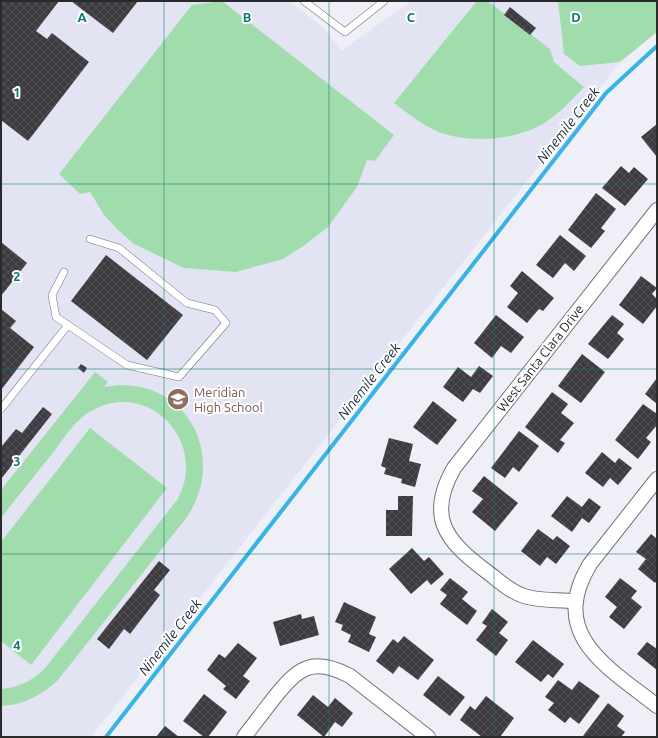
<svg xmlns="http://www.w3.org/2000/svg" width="658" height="738" font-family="Ubuntu,sans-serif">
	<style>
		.built { fill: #e2e4f3 }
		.pitch { fill: #a1ddac }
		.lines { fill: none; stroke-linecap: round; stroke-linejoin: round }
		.stream { stroke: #38b3e5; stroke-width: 4 }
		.building { fill: url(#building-cross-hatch) }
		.service-casing { stroke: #72737a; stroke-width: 8 }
		.minor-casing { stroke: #72737a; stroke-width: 16 }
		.service { stroke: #fff; stroke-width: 7 }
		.minor { stroke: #fff; stroke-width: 14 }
		.grid { fill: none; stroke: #0f766e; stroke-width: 1; stroke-opacity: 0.55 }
		.labels { text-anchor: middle; stroke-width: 4; stroke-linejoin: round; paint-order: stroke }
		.street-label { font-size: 13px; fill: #2a2a2d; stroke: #fff }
		.education-label { font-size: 13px; fill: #785e54; stroke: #fff; text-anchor: start }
		.water-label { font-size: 14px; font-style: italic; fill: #192d37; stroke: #fff }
		.grid-label { font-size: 13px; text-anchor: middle; font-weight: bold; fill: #0f766e; stroke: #fff; stroke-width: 4; stroke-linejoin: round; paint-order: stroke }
	</style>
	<defs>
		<pattern id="building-cross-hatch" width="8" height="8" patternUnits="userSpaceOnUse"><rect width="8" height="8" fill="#3f3c41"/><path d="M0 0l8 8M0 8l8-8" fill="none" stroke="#525054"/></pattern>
	</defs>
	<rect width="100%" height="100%" fill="#eeeff7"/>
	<polygon class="built" points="1,1 289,1 325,29 341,51 411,1 657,1 657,32 620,62 91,737 1,737"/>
	<g class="pitch">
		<polygon points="222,1 394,135 375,161 367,160 357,187 328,227 302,247 283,259 236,272 184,268 134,244 118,230 104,215 90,192 80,194 59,174 192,5"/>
		<polygon points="558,1 657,1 657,32 620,62 580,66 564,54"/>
		<path d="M476,2H489L550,49L554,62L584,87C571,101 558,115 541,125C512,141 465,144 434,130C419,122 407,113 394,103Z"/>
		<path d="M95,372L108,382L104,387C182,372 230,452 187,517L58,680C42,695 24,705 1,706V689C18,688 34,680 46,667L177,500C209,445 151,379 93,410C75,419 64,438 52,454C35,475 18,496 1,518V490Z"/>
		<polygon points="90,428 167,488 31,665 1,641 1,542"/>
	</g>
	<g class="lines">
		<polyline class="stream" points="106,737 606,93 657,46"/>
	</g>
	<g class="building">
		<polygon points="1,1 59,1 36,31 47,39 52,33 89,62 28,141 1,120"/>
		<polygon points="71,1 138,1 113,33"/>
		<polygon points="510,7 536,28 530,35 504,15"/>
		<polygon points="657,124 657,157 641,137"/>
		<polygon points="621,166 629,173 634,167 648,179 625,206 602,188"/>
		<polygon points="596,193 616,209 601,228 605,231 591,248 568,230"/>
		<polygon points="560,235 586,256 574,271 565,263 553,278 536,265"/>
		<polygon points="1,242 27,263 1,296"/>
		<polygon points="106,255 183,315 147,360 71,301"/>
		<polygon points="522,271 554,298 543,311 539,309 527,323 507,307 518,293 510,286"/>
		<polygon points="641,276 657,288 652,294 657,299 657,306 643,324 619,305"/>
		<polygon points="1,309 16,321 10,328 34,347 1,390"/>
		<polygon points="496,315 524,337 511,353 501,346 492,358 474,343"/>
		<polygon points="612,315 624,324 617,333 624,339 608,359 588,344"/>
		<polygon points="582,354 605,372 581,403 558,386"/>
		<polygon points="81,364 87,368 84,373 78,368"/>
		<polygon points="479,366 493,376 480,393 473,389 463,402 443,387 458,367 471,377"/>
		<polygon points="657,378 657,404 645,394"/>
		<polygon points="552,392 568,404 561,413 574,423 560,440 565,443 558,453 525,427"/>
		<polygon points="433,401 457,420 437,445 413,427"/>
		<polygon points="643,404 657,414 657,425 646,438 651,442 638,459 615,440"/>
		<polygon points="43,407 52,414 1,479 1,447 16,429 22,433"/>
		<polygon points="519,431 539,446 519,472 513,467 505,478 491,468"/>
		<polygon points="389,438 413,444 409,461 421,464 415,487 401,483 402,479 384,474 386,468 381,466"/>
		<polygon points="602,452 615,463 619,458 632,468 618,485 610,478 603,487 585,473"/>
		<polygon points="484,476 518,503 495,531 472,512 483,499 472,491"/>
		<polygon points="398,496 413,496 412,536 386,536 386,510 398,510"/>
		<polygon points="567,496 582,507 589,498 601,507 589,523 582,518 572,532 551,516"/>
		<polygon points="538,529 553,540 557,536 570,546 556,564 547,557 540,566 521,551"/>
		<polygon points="651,534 657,539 657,580 655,583 638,569 646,559 636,552"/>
		<polygon points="412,548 424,561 429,557 444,574 431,585 427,580 411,594 389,569"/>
		<polygon points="159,561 170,570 154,590 160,595 130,634 124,629 109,649 97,639"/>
		<polygon points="450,578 468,592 462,599 477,611 467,625 440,604 447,595 440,590"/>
		<polygon points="620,578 637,591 631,598 642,607 624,629 609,617 617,607 605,597"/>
		<polygon points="344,602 376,617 369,634 376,637 369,652 348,642 351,635 341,630 343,625 335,622"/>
		<polygon points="492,609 508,622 499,633 508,640 496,656 476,640 487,626 482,623"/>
		<polygon points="301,614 302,619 314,616 319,635 280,646 273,622"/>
		<polygon points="404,636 434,660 418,680 399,666 393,674 376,661 393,639 398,643"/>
		<polygon points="533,640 564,664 553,678 548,674 541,682 515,662"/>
		<polygon points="647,642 657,649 657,670 637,654"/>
		<polygon points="238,643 257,658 243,676 250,681 236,699 223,689 226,686 207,670 219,654 225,658"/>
		<polygon points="438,676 465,697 450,716 423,695"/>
		<polygon points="558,680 572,690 579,681 600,696 579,724 570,717 565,723 548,710 554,703 545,697"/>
		<polygon points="204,694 227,712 208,737 204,737 183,721"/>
		<polygon points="313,695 328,707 335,698 353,713 342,727 335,722 324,737 297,715"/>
		<polygon points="486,696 514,718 500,737 482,737 460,720 470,706 475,710"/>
		<polygon points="608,703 624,716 617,726 625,732 621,737 584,737 583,736"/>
		<polygon points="165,726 179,737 156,737"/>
	</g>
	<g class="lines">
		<g class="service-casing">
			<g id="service">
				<polyline points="304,1 345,32 384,1"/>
				<polyline points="64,272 52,295 56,317 127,365 179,377 226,323 215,310 187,303 119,248 90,239"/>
				<polyline points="1,409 68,325"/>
			</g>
		</g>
		<g class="minor-casing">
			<g id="minor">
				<path d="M657,479L590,564C547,635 608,667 657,706"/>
				<path d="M576,601C560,600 539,601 524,596C509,591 498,580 486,571C446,541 426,517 454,468L657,210"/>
				<path d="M244,737C254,724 264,711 274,698C298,668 312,656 350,676L428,737"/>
			</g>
		</g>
		<use href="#service" class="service"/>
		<use href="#minor" class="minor"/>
	</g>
	<path class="grid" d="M164,1V737M329,1V737M494,1V737M1,184H657M1,369H657M1,554H657"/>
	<defs>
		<g id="school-disc" transform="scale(1.15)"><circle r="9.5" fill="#8d6e63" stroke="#fff"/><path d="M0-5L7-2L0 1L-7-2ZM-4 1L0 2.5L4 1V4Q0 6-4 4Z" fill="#fff"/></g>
	</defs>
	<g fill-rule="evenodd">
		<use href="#school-disc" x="178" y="399"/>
	</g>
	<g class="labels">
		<g class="street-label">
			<text transform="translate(540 358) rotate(-52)" y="5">West Santa Clara Drive</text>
		</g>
		<g class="education-label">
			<text x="194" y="397">Meridian<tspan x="194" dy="15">High School</tspan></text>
		</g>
		<g class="water-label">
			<text transform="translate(568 125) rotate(-52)" y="5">Ninemile Creek</text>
			<text transform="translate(369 381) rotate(-52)" y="5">Ninemile Creek</text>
			<text transform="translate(170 637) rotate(-52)" y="5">Ninemile Creek</text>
		</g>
	</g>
	<g class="grid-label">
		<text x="82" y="22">A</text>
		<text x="247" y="22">B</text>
		<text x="411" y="22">C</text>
		<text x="576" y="22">D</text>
		<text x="17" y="97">1</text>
		<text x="17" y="281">2</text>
		<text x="17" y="466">3</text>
		<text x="17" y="650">4</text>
	</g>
	<rect width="658" height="738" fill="none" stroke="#2a2a2d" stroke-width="4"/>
</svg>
